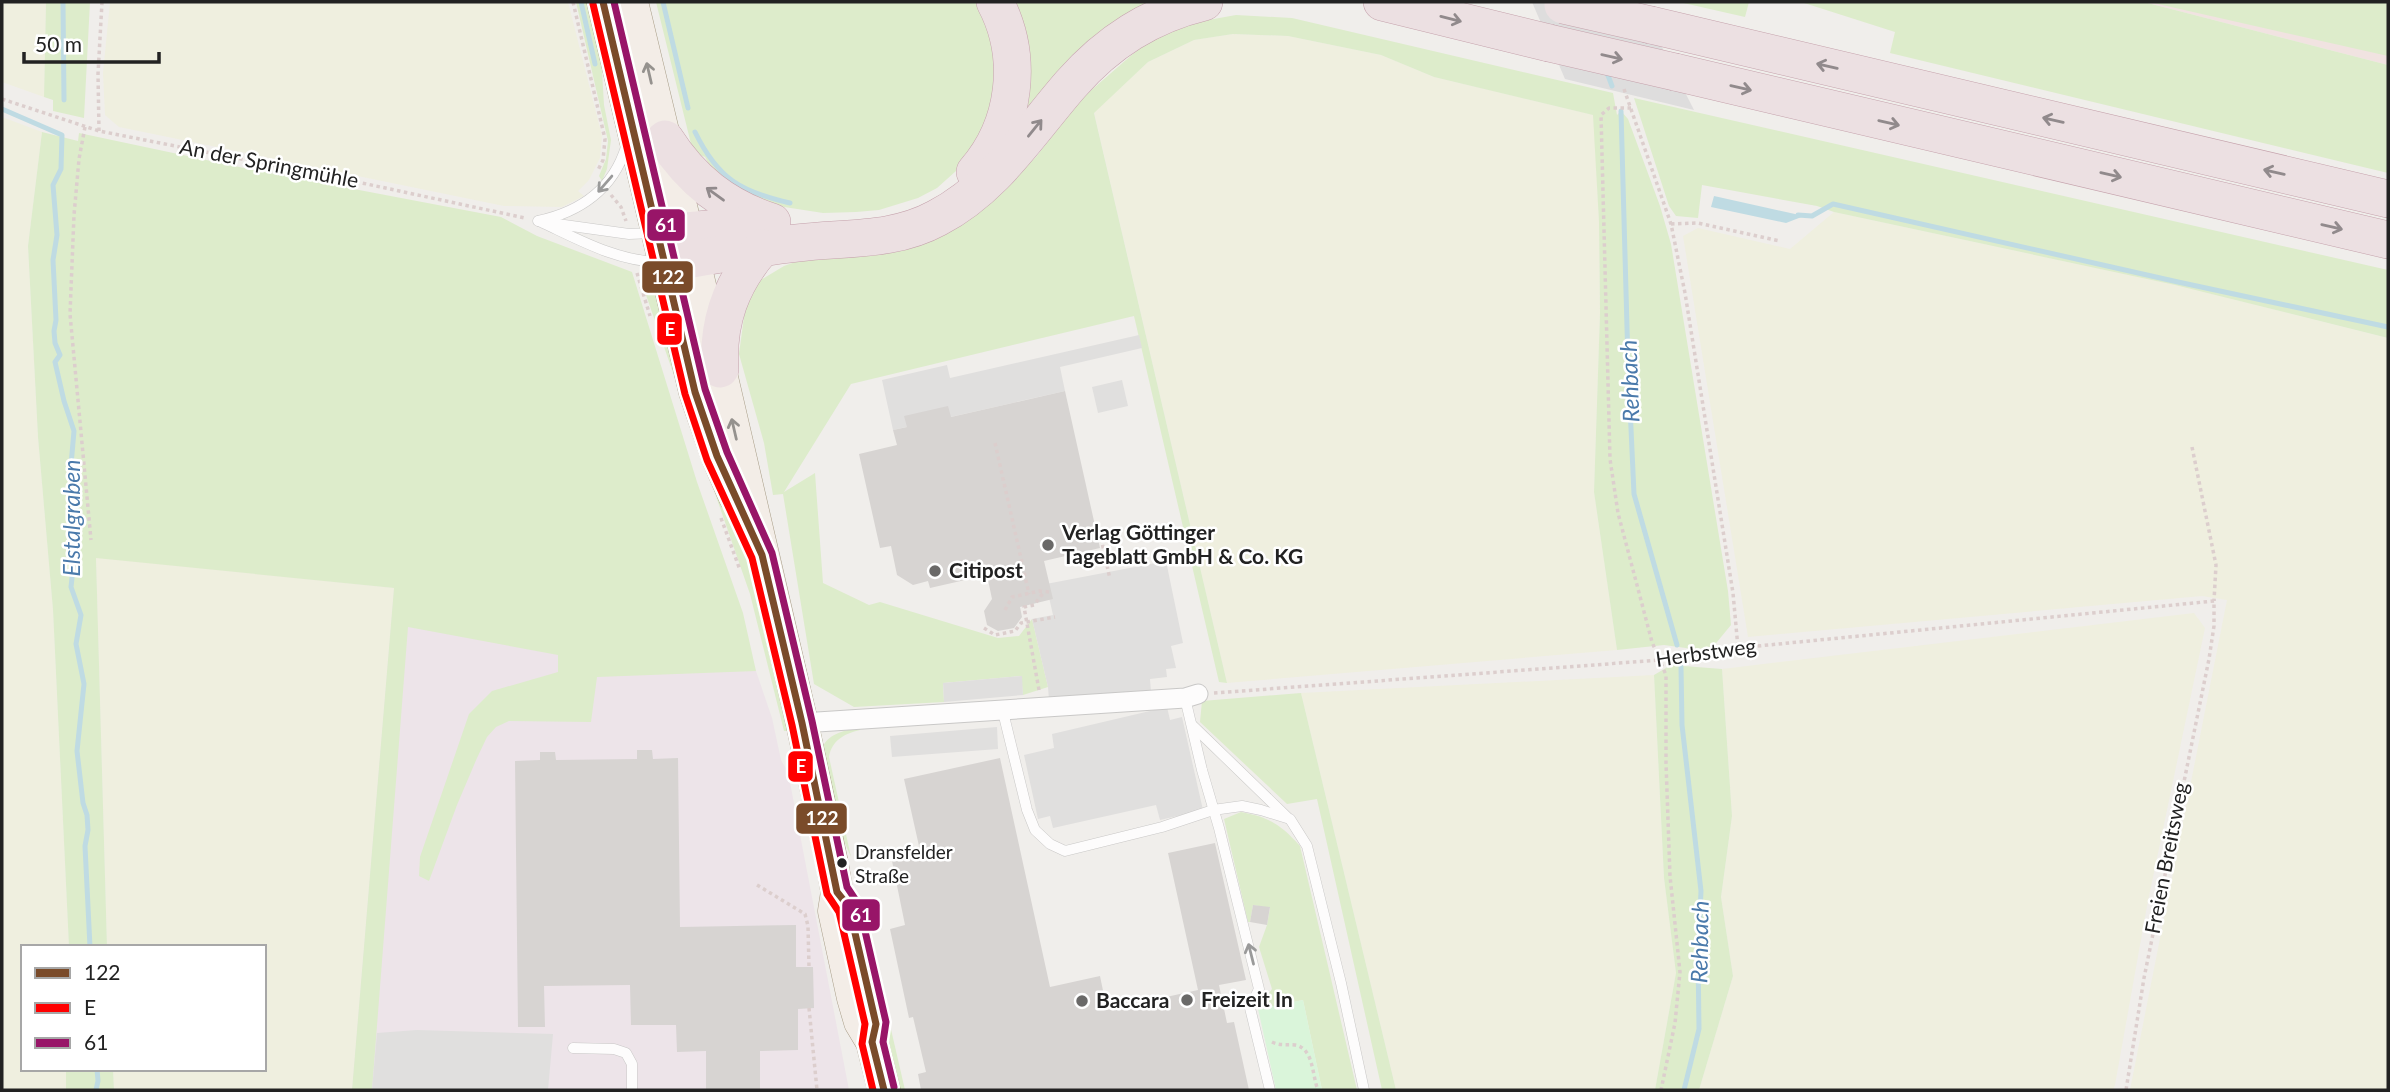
<svg xmlns="http://www.w3.org/2000/svg" width="2390" height="1092" font-family="Lato,sans-serif">
	<style>
		.commercial { fill: #f1e3e1 }
		.industrial { fill: #ede4e9 }
		.farmland { fill: #efefdf }
		.grass { fill: #ddeccb }
		.park { fill: #daf5da }
		.parking { fill: #e0dfde }
		.water { fill: #bfdbe3 }
		.pier { fill: #dedddd }
		.lines { fill: none; stroke-linecap: round; stroke-linejoin: round }
		.stream { stroke: #bfdbe3; stroke-width: 5 }
		.building { fill: #d7d4d2 }
		.lane-casing { stroke: #c9c8c7; stroke-width: 11 }
		.street-casing { stroke: #c9c8c7; stroke-width: 21 }
		.primary-casing { stroke: #a79c86; stroke-width: 33 }
		.highway-casing { stroke: #c5a2ac; stroke-width: 38 }
		.path { stroke: #dccecd; stroke-width: 3.5; stroke-dasharray: 3.5 3.5; stroke-linecap: butt }
		.lane { stroke: #fdfcfc; stroke-width: 10 }
		.street { stroke: #fdfcfc; stroke-width: 19 }
		.primary { stroke: #f3ede7; stroke-width: 32 }
		.highway { stroke: #ece0e2; stroke-width: 37 }
		.highway-bridge-casing { stroke: #c5a2ac; stroke-width: 38; stroke-linecap: butt }
		.highway-bridge { stroke: #ece0e2; stroke-width: 37 }
		.bus-1-casing { stroke: #fff; stroke-width: 12 }
		.bus-2-casing { stroke: #fff; stroke-width: 12 }
		.bus-3-casing { stroke: #fff; stroke-width: 12 }
		.bus-1 { stroke: #7a4b2a; stroke-width: 7 }
		.bus-2 { stroke: #f00; stroke-width: 7 }
		.bus-3 { stroke: #981568; stroke-width: 7 }
		.oneway { stroke: #918a8c }
		.oneway2 { stroke: #95928e }
		.oneway3 { stroke: #9a9a9a }
		.poi-dot { fill: #6a6968; stroke: #fff; stroke-width: 2.5 }
		.bus-dot { fill: #222; stroke: #fff; stroke-width: 2.5 }
		.labels { text-anchor: middle; stroke-width: 5; stroke-linejoin: round; paint-order: stroke }
		.bus-label { font-size: 19px; fill: #222; stroke: #fff; text-anchor: start }
		.street-label { font-size: 21px; fill: #222; stroke: #fff }
		.poi-label { font-size: 21px; font-weight: bold; fill: #222; stroke: #fff; text-anchor: start }
		.water-label { font-size: 23px; font-style: italic; fill: #4a7aab; stroke: #fff }
		.line-badge { stroke: #fff; stroke-width: 2.5 }
		.badge-label { font-size: 19px; text-anchor: middle; font-weight: bold; fill: #fff }
	</style>
	<rect width="100%" height="100%" fill="#f0eeeb"/>
	<polygon class="commercial" points="2144,2 2388,2 2388,65"/>
	<polygon class="industrial" points="394,588 682,634 756,671 772,718 781,760 788,772 849,1090 352,1090"/>
	<g class="farmland">
		<polygon points="2,2 46,2 44,97 2,82"/>
		<polygon points="110,2 568,2 602,136 600,158 589,180 578,191 584,196 562,207 504,206 119,127 105,115 103,73"/>
		<polygon points="1233,34 1288,36 1381,55 1434,77 1594,115 1599,222 1600,313 1594,492 1617,650 1227,683 1094,112 1148,62 1194,40"/>
		<polygon points="2,117 42,132 28,246 38,437 53,610 69,947 23,947 23,1069 66,1069 66,1090 2,1090"/>
		<polygon points="1834,212 2175,285 2388,338 2388,1090 2130,1090 2227,600 2202,596 1748,637 1683,236 1698,228 1790,249"/>
		<polygon points="96,557 394,588 352,1090 114,1090 113,1069 264,1069 264,947 107,947"/>
		<polygon points="2194,613 2205,628 2147,906 2115,1085 2113,1090 1699,1090 1733,976 1721,897 1732,816 1722,669"/>
		<polygon points="1654,675 1664,878 1676,973 1655,1090 1396,1090 1301,693"/>
	</g>
	<g class="grass">
		<polygon points="46,2 90,2 84,118 53,111 53,100 44,97"/>
		<polygon points="576,2 589,2 601,53 604,105 611,140 607,169 602,181 599,176 606,159 608,141"/>
		<polygon points="656,2 981,2 998,57 989,119 967,157 956,171 937,188 918,198 879,210 856,212 823,213 765,204 717,179 705,157 693,152"/>
		<polygon points="1005,2 1176,2 1014,121"/>
		<polygon points="1679,2 1749,2 1745,17"/>
		<polygon points="1801,2 2144,2 2388,65 2388,173 1890,53 1895,32"/>
		<polygon points="2149,2 2388,2 2388,56"/>
		<polygon points="1236,15 1292,18 1613,93 1617,115 1621,111 1628,119 1660,206 1671,244 1728,591 1731,625 1712,648 1693,649 1664,645 1617,650 1594,492 1600,313 1599,222 1593,115 1434,77 1381,55 1288,36 1233,34 1194,40 1148,62 1094,113 1227,683 1219,682 1134,316 851,384 784,492 815,473 823,583 869,605 880,602 998,638 1019,636 1032,619 1048,687 1023,695 1021,676 943,683 944,702 854,707 814,684 783,494 773,495 764,443 739,354 746,302 759,281 784,266 806,258 896,252 929,241 992,199 1036,157 1080,100 1142,46 1186,24"/>
		<polygon points="1634,98 2388,270 2388,338 2175,285 1834,212 1817,206 1702,185 1698,218 1676,216 1669,206"/>
		<polygon points="42,132 78,141 79,133 244,168 501,217 537,236 632,272 697,482 743,613 756,671 597,677 591,722 509,721 496,727 487,737 477,758 457,805 429,881 419,876 420,857 469,714 492,691 558,672 558,655 408,627 372,1090 352,1090 394,588 96,558 107,947 69,947 53,610 38,437 28,246"/>
		<polygon points="644,281 653,289 661,307 727,501 742,539 787,731 784,731 750,594 646,295"/>
		<polygon points="1671,665 1722,669 1732,816 1721,897 1733,976 1699,1090 1655,1090 1676,973 1664,878 1654,675"/>
		<polygon points="1301,693 1396,1090 1382,1090 1317,799 1287,804 1200,722 1202,701"/>
		<path d="M860,728V730C844,734 832,740 829,757L851,857L836,823L821,751C826,734 844,730 860,728Z"/>
		<path d="M1241,812C1269,817 1281,825 1300,846L1357,1090H1322L1303,1000L1266,1008L1264,1000L1272,989L1259,947L1267,925L1270,908L1253,905L1250,922H1248L1224,819Z"/>
		<polygon points="877,997 884,999 905,1090 898,1090"/>
		<polygon points="66,1069 113,1069 114,1090 66,1090"/>
	</g>
	<polygon class="park" points="1303,1000 1322,1090 1276,1090 1258,1009"/>
	<g class="parking">
		<polygon points="1139,335 1142,348 1060,367 1065,391 893,430 882,380 947,365 950,378"/>
		<polygon points="1122,380 1128,406 1098,413 1092,387"/>
		<polygon points="1166,561 1183,643 1171,646 1176,668 1166,669 1167,677 1150,679 1151,692 1049,700 1048,687 1032,619 1053,615 1046,584"/>
		<polygon points="1022,676 1023,695 944,702 943,683"/>
		<polygon points="1167,707 1170,720 1182,717 1203,810 1160,820 1156,805 1053,828 1050,816 1038,819 1024,755 1054,748 1052,734"/>
		<polygon points="997,727 998,749 892,757 890,736"/>
		<polygon points="417,1030 553,1034 548,1090 372,1090 377,1033"/>
	</g>
	<polygon class="water" points="1714,196 1804,216 1786,223 1711,207"/>
	<polygon class="pier" points="1532,2 1639,2 1694,110 1565,79"/>
	<g class="lines">
		<g class="stream">
			<polyline points="63,2 64,100"/>
			<polyline points="581,2 595,64"/>
			<polyline points="663,2 688,108"/>
			<polyline points="1606,70 1612,86"/>
			<polyline points="2,109 62,135 61,169 53,185 57,235 53,260 56,320 54,331 55,343 60,355 55,362 64,401 74,431 71,465 74,506 72,534 75,551 71,587 81,615 76,644 84,684 77,751 83,803 87,815 88,830 85,846 90,947"/>
			<polyline points="1621,111 1628,363 1634,494 1677,645"/>
			<path d="M695,132C718,179 741,192 790,203"/>
			<polyline points="1798,215 1812,216 1833,204 2178,282 2388,327"/>
			<polyline points="1681,667 1682,725 1701,891 1698,954 1699,1029 1684,1090"/>
			<polyline points="96,1090 98,1081 97,1069"/>
		</g>
	</g>
	<g class="building">
		<polygon points="1065,391 1100,548 1044,561 1053,599 1020,607 1022,617 1014,628 998,631 987,625 984,611 992,599 987,575 930,588 928,581 913,585 897,575 891,546 880,548 859,454 897,445 893,430 907,427 904,416 948,406 951,417"/>
		<polygon points="637,750 652,750 653,759 678,758 680,927 796,925 796,967 813,967 814,1008 798,1009 798,1050 760,1051 760,1090 706,1090 706,1051 677,1052 676,1025 631,1025 630,985 544,986 545,1027 518,1027 515,761 540,760 540,752 555,752 556,760 637,759"/>
		<polygon points="1000,758 1050,987 1100,976 1107,1010 1198,990 1168,853 1215,843 1246,980 1219,985 1227,1023 1234,1022 1249,1090 921,1090 918,1074 926,1072 913,1017 909,1018 890,929 905,925 892,861 921,855 904,779"/>
		<polygon points="1253,905 1270,907 1267,925 1250,922"/>
	</g>
	<g class="lines">
		<g class="lane-casing">
			<g id="lane">
				<path d="M538,221C580,212 613,189 626,147"/>
				<path d="M539,221C578,239 616,261 659,262"/>
				<polyline points="550,223 629,234 653,233"/>
				<polyline points="1185,698 1202,770 1219,828 1259,989 1250,1008 1270,1090"/>
				<polyline points="1002,708 1027,810 1035,830 1050,844 1065,851 1162,827 1213,810 1242,806 1261,810 1290,819 1307,846 1341,983 1364,1090"/>
				<polyline points="1192,725 1287,817"/>
				<polyline points="573,1048 614,1049 626,1053 632,1064 632,1090"/>
			</g>
		</g>
		<g class="street-casing">
			<polyline id="street" points="802,723 1185,698 1198,694"/>
		</g>
		<g class="primary-casing">
			<g id="primary">
				<polyline points="603,2 695,392 717,456 735,497"/>
				<polyline points="632,2 720,369 802,723 832,863 837,892 834,911 853,998 860,1022 872,1042 884,1090"/>
			</g>
		</g>
		<g class="highway-casing">
			<g id="highway">
				<polyline points="1382,2 1549,43"/>
				<polyline points="1651,25 2388,199"/>
				<polyline points="1675,72 2388,240"/>
				<path d="M665,139C691,180 725,207 772,222"/>
				<path d="M975,172C1016,125 1024,57 995,2"/>
				<polyline points="686,231 765,224"/>
				<path d="M692,259C727,253 762,247 797,243C846,237 893,242 937,218C995,188 1029,132 1071,84C1108,42 1150,15 1204,2"/>
				<path d="M720,369C717,322 731,283 762,248"/>
			</g>
		</g>
		<g class="path">
			<polyline points="573,2 605,139 603,160 598,170"/>
			<polyline points="1624,89 1671,224 1685,293 1733,593 1738,648"/>
			<polyline points="2,99 99,131 348,180 525,218"/>
			<polyline points="1631,108 1609,108 1601,115 1610,459 1618,513 1652,642 1666,675 1666,763 1670,876 1680,972 1675,1023 1661,1090"/>
			<polyline points="85,127 79,159 74,215 70,314 91,540"/>
			<polyline points="99,131 98,74 102,2"/>
			<polyline points="611,195 621,207 626,221"/>
			<polyline points="1671,224 1698,223 1780,241"/>
			<polyline points="637,273 650,316"/>
			<polyline points="995,443 1029,594"/>
			<polyline points="2192,447 2216,565 2214,601"/>
			<polyline points="721,518 740,570"/>
			<polyline points="1101,538 1110,579"/>
			<polyline points="1005,610 1012,597 1040,591 1050,592"/>
			<polyline points="984,628 995,635 1015,631 1021,623 1055,617"/>
			<polyline points="1039,690 1024,607 1034,605 1044,592"/>
			<polyline points="1214,693 1661,660 1738,648 2214,601 2214,626 2209,659 2144,978 2126,1090"/>
			<polyline points="757,885 805,914 808,926 809,967"/>
			<polyline points="809,1008 817,1090"/>
			<path d="M1272,1042C1280,1046 1286,1044 1295,1045C1314,1048 1312,1076 1318,1090"/>
		</g>
		<use href="#lane" class="lane"/>
		<use href="#street" class="street"/>
		<use href="#primary" class="primary"/>
		<use href="#highway" class="highway"/>
		<g class="highway-bridge-casing">
			<g id="highway-bridge">
				<polyline points="1563,5 1651,25"/>
				<polyline points="1549,43 1675,72"/>
			</g>
		</g>
		<use href="#highway-bridge" class="highway-bridge"/>
		<g class="bus-1-casing">
			<polyline id="bus-1" points="603,2 695,392 717,456 762,555 802,723 837,892 849,907 876,1024 872,1042 884,1090"/>
		</g>
		<g class="bus-2-casing">
			<polyline id="bus-2" points="593,4 685,394 707,460 752,558 792,725 827,894 839,912 865,1024 862,1044 873,1090"/>
		</g>
		<g class="bus-3-casing">
			<polyline id="bus-3" points="614,2 705,389 727,452 772,553 812,721 847,887 859,905 886,1022 883,1042 894,1087"/>
		</g>
		<use href="#bus-1" class="bus-1"/>
		<use href="#bus-2" class="bus-2"/>
		<use href="#bus-3" class="bus-3"/>
	</g>
	<defs><path id="oneway-shaft" d="M-6 0H5M1.5-3L5.5 0L1.5 3" fill="none" stroke-width="1.6" stroke-linecap="round" stroke-linejoin="round" transform="scale(1.75)"/></defs>
	<g class="oneway">
		<use href="#oneway-shaft" transform="translate(1451 19) rotate(14)"/>
		<use href="#oneway-shaft" transform="translate(1612 57) rotate(13)"/>
		<use href="#oneway-shaft" transform="translate(1827 66) rotate(-167)"/>
		<use href="#oneway-shaft" transform="translate(1741 88) rotate(13)"/>
		<use href="#oneway-shaft" transform="translate(2053 120) rotate(-167)"/>
		<use href="#oneway-shaft" transform="translate(1889 123) rotate(13)"/>
		<use href="#oneway-shaft" transform="translate(1035 128) rotate(-51)"/>
		<use href="#oneway-shaft" transform="translate(2274 172) rotate(-167)"/>
		<use href="#oneway-shaft" transform="translate(2111 175) rotate(13)"/>
		<use href="#oneway-shaft" transform="translate(715 194) rotate(-144)"/>
		<use href="#oneway-shaft" transform="translate(2332 227) rotate(13)"/>
	</g>
	<g class="oneway2">
		<use href="#oneway-shaft" transform="translate(649 73) rotate(-103)"/>
		<use href="#oneway-shaft" transform="translate(734 429) rotate(-103)"/>
	</g>
	<g class="oneway3">
		<use href="#oneway-shaft" transform="translate(605 184) rotate(131)"/>
		<use href="#oneway-shaft" transform="translate(1251 954) rotate(-104)"/>
	</g>
	<g class="poi-dot">
		<circle cx="1048" cy="545" r="7"/>
		<circle cx="935" cy="571" r="7"/>
		<circle cx="1187" cy="1000" r="7"/>
		<circle cx="1082" cy="1001" r="7"/>
	</g>
	<circle class="bus-dot" cx="842" cy="863" r="6"/>
	<g class="labels">
		<g class="bus-label">
			<text x="855" y="859">Dransfelder<tspan x="855" dy="24">Straße</tspan></text>
		</g>
		<g class="street-label">
			<text transform="translate(269 164) rotate(11)" y="7">An der Springmühle</text>
			<text transform="translate(1706 653) rotate(-8)" y="7">Herbstweg</text>
			<text transform="translate(2167 858) rotate(-79)" y="7">Freien Breitsweg</text>
		</g>
		<g class="poi-label">
			<text x="1062" y="540">Verlag Göttinger<tspan x="1062" dy="24">Tageblatt GmbH &amp; Co. KG</tspan></text>
			<text x="949" y="578">Citipost</text>
			<text x="1201" y="1007">Freizeit In</text>
			<text x="1096" y="1008">Baccara</text>
		</g>
		<g class="water-label">
			<text transform="translate(1630 381) rotate(-92)" y="8">Rehbach</text>
			<text transform="translate(72 518) rotate(-90)" y="8">Elstalgraben</text>
			<text transform="translate(1700 942) rotate(-89)" y="8">Rehbach</text>
		</g>
	</g>
	<g class="line-badge">
		<rect x="646" y="208" width="40" height="34" rx="7" fill="#981568"/>
		<rect x="641" y="260" width="53" height="34" rx="7" fill="#7a4b2a"/>
		<rect x="656" y="312" width="27" height="34" rx="7" fill="#f00"/>
		<rect x="787" y="750" width="27" height="33" rx="7" fill="#f00"/>
		<rect x="795" y="802" width="53" height="33" rx="7" fill="#7a4b2a"/>
		<rect x="841" y="898" width="40" height="34" rx="7" fill="#981568"/>
	</g>
	<g class="badge-label">
		<text x="666" y="232">61</text>
		<text x="668" y="284">122</text>
		<text x="670" y="336">E</text>
		<text x="801" y="773">E</text>
		<text x="822" y="825">122</text>
		<text x="861" y="922">61</text>
	</g>
	<rect width="2390" height="1092" fill="none" stroke="#222222" stroke-width="7"/>
	<rect x="21" y="945" width="245" height="126" fill="#ffffff" stroke="#a7a7a7" stroke-width="2"/>
	<rect x="35" y="968" width="35" height="10" fill="#7a4b2a" stroke="#a7a7a7" stroke-width="2"/>
	<text x="84" y="980" font-size="21" fill="#222222">122</text>
	<rect x="35" y="1003" width="35" height="10" fill="#ff0000" stroke="#a7a7a7" stroke-width="2"/>
	<text x="84" y="1015" font-size="21" fill="#222222">E</text>
	<rect x="35" y="1038" width="35" height="10" fill="#981568" stroke="#a7a7a7" stroke-width="2"/>
	<text x="84" y="1050" font-size="21" fill="#222222">61</text>
	<path d="M24 52v10h135v-10" fill="none" stroke="#222222" stroke-width="3.5"/>
	<text x="35" y="52" font-size="21" fill="#222222" stroke="#ffffff" stroke-width="5" paint-order="stroke">50 m</text>
</svg>
